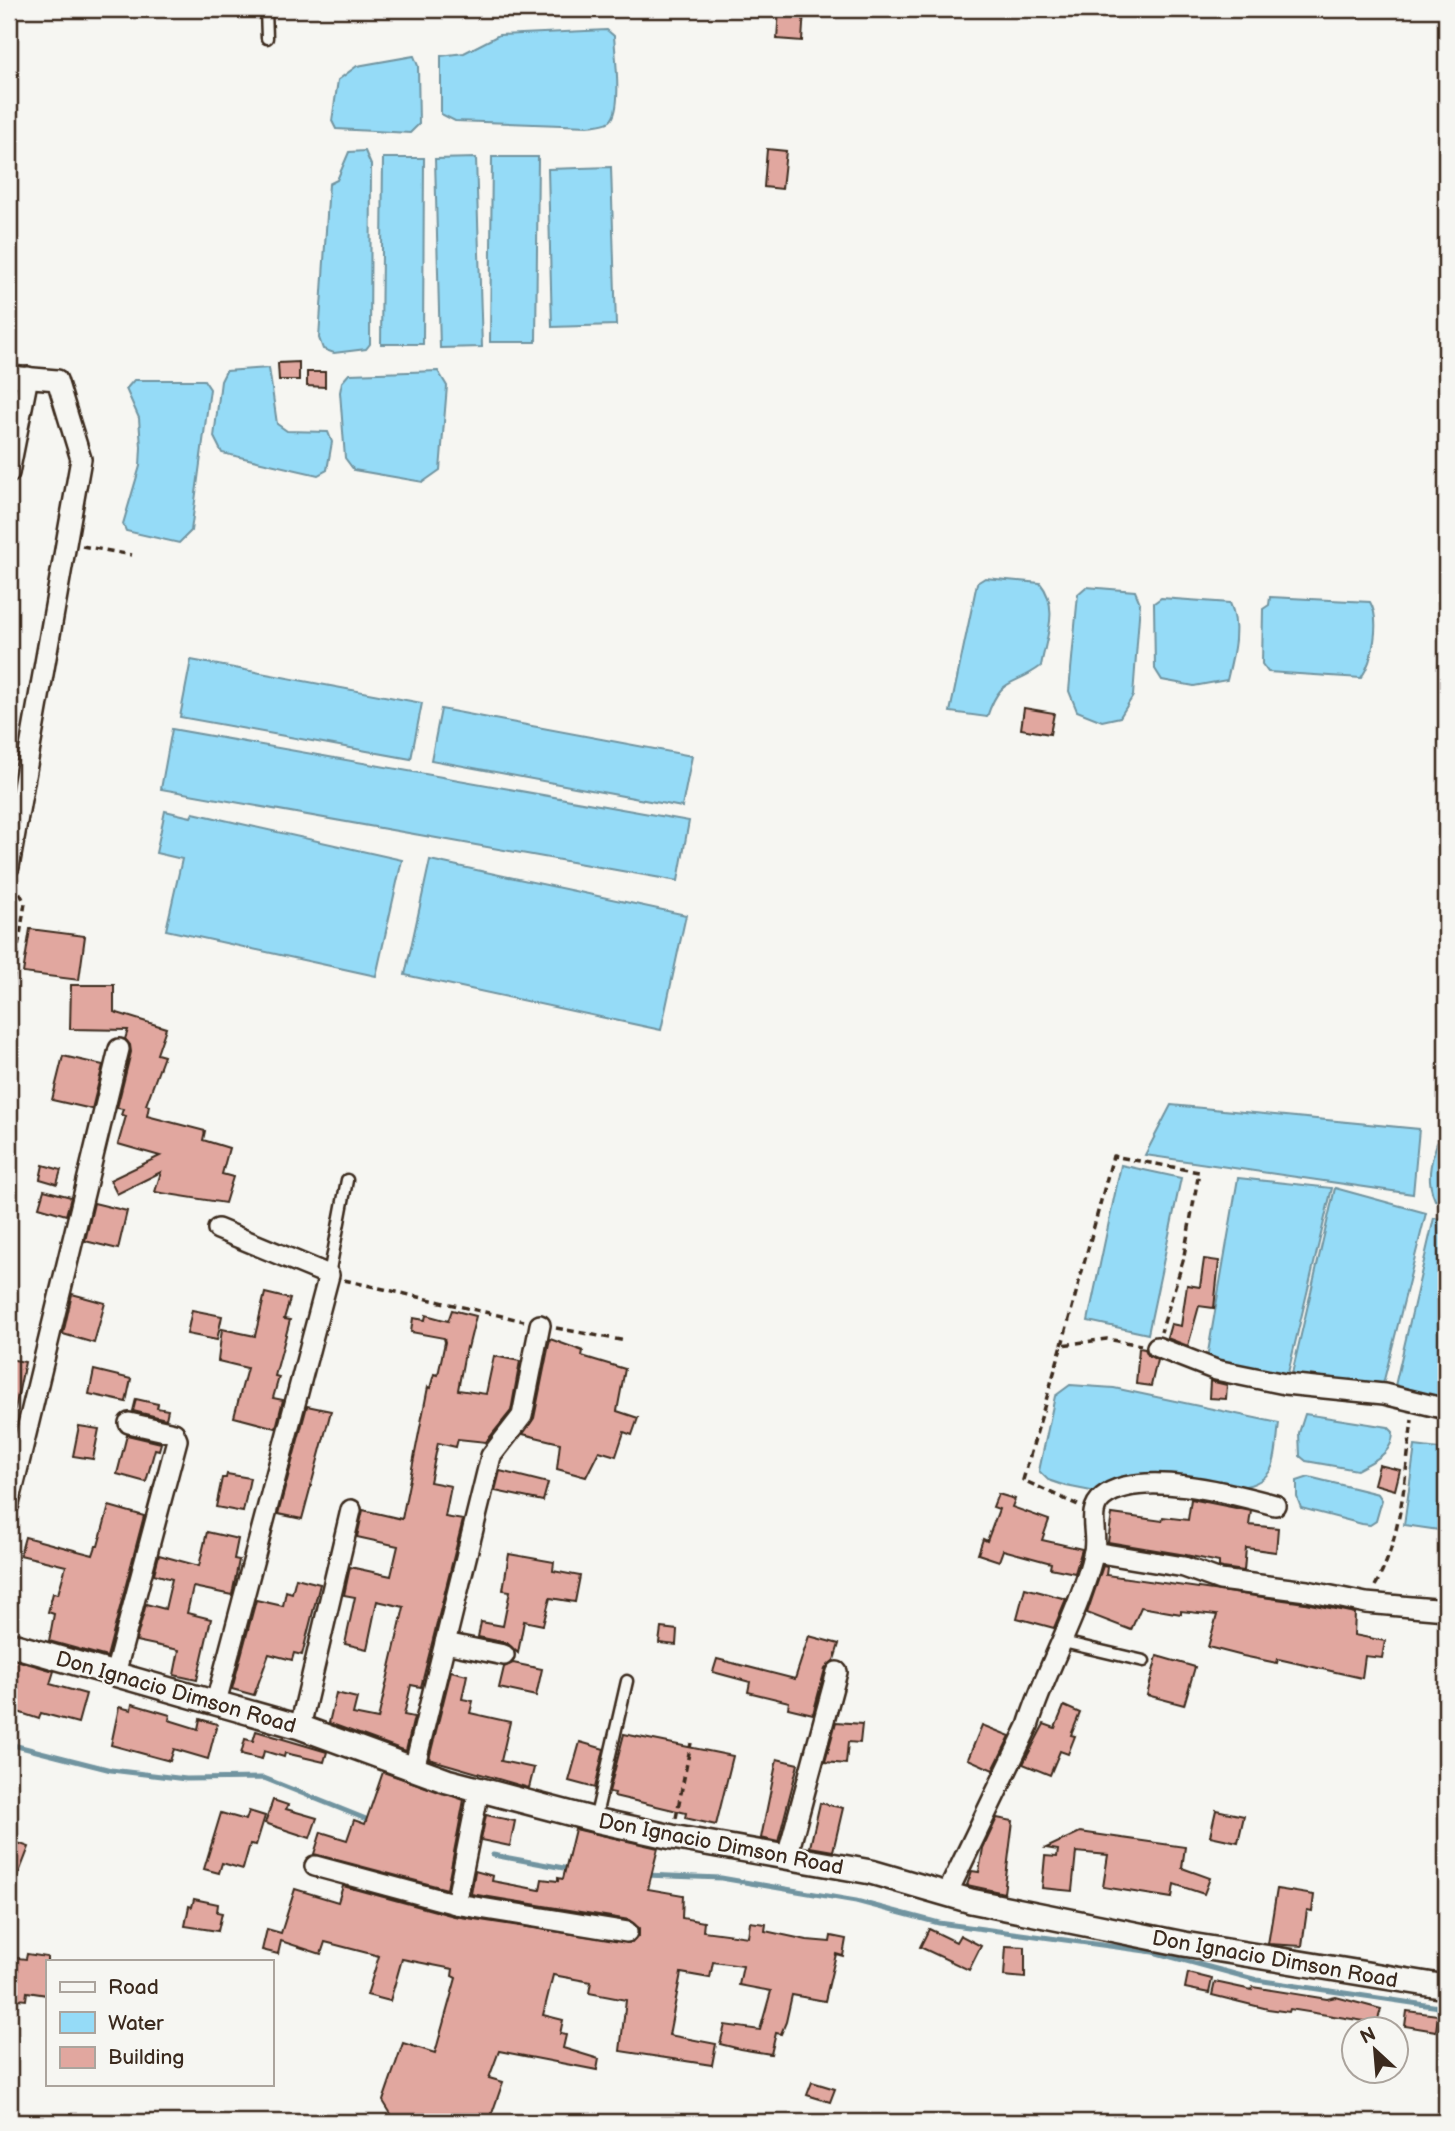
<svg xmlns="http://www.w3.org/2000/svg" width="1455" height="2131" font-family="'Balsamiq Sans',sans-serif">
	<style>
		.water { fill: #95dbf7; stroke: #7194a0; stroke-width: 2 }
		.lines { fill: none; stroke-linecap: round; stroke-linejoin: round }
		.stream { stroke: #7194a0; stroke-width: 5 }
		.building { fill: #e1a79f; stroke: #3b2a1e; stroke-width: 2 }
		.service-casing { stroke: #3b2a1e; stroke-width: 15 }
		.minor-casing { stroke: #3b2a1e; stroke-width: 24 }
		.tertiary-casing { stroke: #3b2a1e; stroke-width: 28 }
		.path { stroke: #3b2a1e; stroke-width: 3.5; stroke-dasharray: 7 5; stroke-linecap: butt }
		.service { stroke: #f6f6f2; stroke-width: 10 }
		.minor { stroke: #f6f6f2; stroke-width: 19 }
		.tertiary { stroke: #f6f6f2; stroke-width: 23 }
		.labels { text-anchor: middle; stroke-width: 5; stroke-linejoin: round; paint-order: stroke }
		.street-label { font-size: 21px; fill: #3b2a1e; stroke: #f6f6f2 }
	</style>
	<rect width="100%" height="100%" fill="#f6f6f2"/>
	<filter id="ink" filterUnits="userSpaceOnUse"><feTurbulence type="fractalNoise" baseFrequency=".0143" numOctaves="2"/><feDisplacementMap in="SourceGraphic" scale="14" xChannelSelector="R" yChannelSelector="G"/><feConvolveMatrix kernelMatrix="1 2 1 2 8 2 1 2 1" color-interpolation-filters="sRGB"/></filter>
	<g filter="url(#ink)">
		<g class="water">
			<path d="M607,30L614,36C615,53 623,111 610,121C604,125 595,125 588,126L455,121L441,114V56L464,53L499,35Z"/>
			<polygon points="414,56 418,66 419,124 410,133 336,129 332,121 338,80 357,66"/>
			<polygon points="365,151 371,165 370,344 366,349 334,353 323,349 319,338 329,184 337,180 349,152"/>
			<polygon points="492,157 538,157 536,342 490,342"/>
			<polygon points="383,158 424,158 423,344 381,344"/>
			<polygon points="476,158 482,347 440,348 435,159"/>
			<polygon points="611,167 616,325 552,327 548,169"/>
			<polygon points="269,368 277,424 287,431 328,432 332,442 327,470 318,475 222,453 214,437 221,381 226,371"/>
			<polygon points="438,371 447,386 440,470 423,482 354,470 345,458 340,392 342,382 349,374"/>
			<polygon points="134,380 204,380 210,389 191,531 179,543 126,531 123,524 140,466 141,447 139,418 126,389"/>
			<path d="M985,578L1040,583C1060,607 1046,638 1041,666C1012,688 1001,675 987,717L950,712L977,583Z"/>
			<polygon points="1086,587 1135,591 1140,603 1133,696 1120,717 1102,721 1077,711 1069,691 1078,594"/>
			<path d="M1270,597L1370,602C1381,620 1373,661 1361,678L1268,672L1262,664L1263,609L1269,605Z"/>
			<path d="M1161,598L1230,603C1241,626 1233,656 1227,680L1194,686L1162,680L1155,669L1154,603Z"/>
			<polygon points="191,660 422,703 411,759 180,717"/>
			<polygon points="441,709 692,756 682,807 431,760"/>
			<polygon points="172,729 689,821 678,881 161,789"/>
			<polygon points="165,811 191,817 193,813 402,860 376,976 166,930 182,859 156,853"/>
			<polygon points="430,860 686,915 661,1030 405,975"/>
			<polygon points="1171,1105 1419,1129 1413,1194 1145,1155"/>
			<path d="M1446,1138V1202L1435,1200C1426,1180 1430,1164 1437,1143Z"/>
			<polygon points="1121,1165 1181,1178 1148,1334 1088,1321"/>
			<polygon points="1238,1178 1332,1188 1287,1377 1207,1358"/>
			<polygon points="1335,1188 1426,1213 1383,1384 1291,1378"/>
			<polygon points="1434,1218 1446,1220 1446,1399 1394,1390"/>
			<path d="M1070,1385L1114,1388L1279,1423C1277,1436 1277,1460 1270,1471C1245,1507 1177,1470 1145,1474C1127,1475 1116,1483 1101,1493L1066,1486L1048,1480L1039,1471L1055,1396Z"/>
			<path d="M1305,1414L1388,1427L1393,1432C1393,1454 1374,1460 1357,1470L1306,1461L1300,1456L1299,1433Z"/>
			<polygon points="1415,1446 1446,1450 1446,1531 1404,1525"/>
			<polygon points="1309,1477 1378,1494 1382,1500 1376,1521 1370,1525 1362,1524 1301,1508 1297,1497 1297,1481"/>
		</g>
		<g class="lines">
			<g class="stream">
				<polyline points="9,1744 111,1770 186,1779 264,1778 371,1821"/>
				<polyline points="493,1855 569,1869"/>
				<polyline points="645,1875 721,1878 856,1901 939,1923 1153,1952 1257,1980 1446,2008"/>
			</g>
		</g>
		<g class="building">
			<polygon points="779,9 804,9 802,41 777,39"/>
			<polygon points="767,149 786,151 782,189 764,187"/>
			<polygon points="299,362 299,380 279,380 278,363"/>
			<polygon points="307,372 325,372 325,387 307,386"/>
			<polygon points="1024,708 1054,713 1050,734 1021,729"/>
			<polygon points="30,929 85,936 79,980 23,973"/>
			<polygon points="71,985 114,985 114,1012 166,1028 157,1054 164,1056 146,1105 149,1106 147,1116 205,1131 203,1140 229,1148 222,1174 233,1177 225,1203 155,1192 161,1172 117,1194 110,1180 160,1156 118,1144 126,1116 121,1115 123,1109 117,1108 131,1052 130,1045 125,1039 128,1030 70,1029"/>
			<polygon points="63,1056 103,1065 92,1109 52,1100"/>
			<polygon points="43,1165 61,1170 57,1184 40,1179"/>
			<polygon points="44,1190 71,1197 66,1215 39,1207"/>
			<polygon points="94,1203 127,1211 118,1249 85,1241"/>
			<polygon points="1204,1259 1219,1261 1214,1308 1199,1306 1188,1346 1167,1338 1171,1324 1181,1326 1187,1285 1200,1287"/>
			<polygon points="265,1293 290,1299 284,1319 290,1320 275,1376 279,1377 273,1398 283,1400 276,1428 234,1417 247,1368 218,1361 222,1329 255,1336"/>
			<polygon points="72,1294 105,1303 94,1343 63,1334"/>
			<polygon points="192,1310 222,1316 217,1340 187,1334"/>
			<polygon points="452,1310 476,1316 468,1348 466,1347 458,1390 486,1394 494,1356 520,1361 511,1411 486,1442 458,1439 456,1447 438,1443 430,1482 451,1486 445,1517 463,1520 421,1687 411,1685 404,1715 414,1717 406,1751 329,1723 336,1693 357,1698 353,1714 378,1719 404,1607 377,1601 367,1649 345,1644 355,1597 344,1595 350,1567 391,1576 398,1546 357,1537 363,1510 402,1519 428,1387 430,1388 434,1374 438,1375 445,1342 444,1338 411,1332 413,1318 425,1320 426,1315 448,1321"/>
			<polygon points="550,1339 583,1351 582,1356 625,1369 617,1411 638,1418 632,1435 624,1432 616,1456 599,1451 586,1477 557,1469 560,1443 523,1434 534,1418"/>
			<polygon points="1139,1348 1145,1349 1148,1355 1157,1360 1151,1386 1136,1384"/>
			<polygon points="9,1359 25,1362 15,1409 9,1408"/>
			<polygon points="94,1370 131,1379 126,1402 89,1394"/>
			<polygon points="1210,1381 1227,1385 1226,1399 1209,1398"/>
			<polygon points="136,1399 158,1404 157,1408 168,1410 166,1419 133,1411"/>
			<polygon points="307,1406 331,1411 302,1519 278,1514"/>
			<polygon points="79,1426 99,1429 93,1459 73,1456"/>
			<polygon points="127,1435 161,1443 159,1450 155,1449 146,1482 117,1474"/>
			<polygon points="1379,1465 1400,1470 1395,1490 1374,1484"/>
			<polygon points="500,1471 548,1483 543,1501 495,1491"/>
			<polygon points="227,1474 250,1478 243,1512 216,1507 222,1478 226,1478"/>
			<polygon points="998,1494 1015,1499 1012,1507 1049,1520 1042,1540 1082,1549 1075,1573 1050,1568 1051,1563 1003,1550 999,1561 978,1554 983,1539 987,1541 999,1509 993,1507"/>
			<polygon points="1191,1499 1251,1511 1249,1525 1278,1528 1276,1552 1246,1548 1244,1571 1223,1568 1219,1567 1219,1562 1186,1555 1108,1542 1112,1514 1162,1521 1163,1517 1188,1520"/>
			<polygon points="109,1506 144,1516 107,1657 49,1641 54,1614 48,1612 53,1593 58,1594 66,1566 20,1555 25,1537 93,1555 96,1546 98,1546"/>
			<polygon points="207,1532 238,1539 234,1559 239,1560 232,1595 193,1587 187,1613 211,1619 197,1680 174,1675 179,1650 136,1641 146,1604 165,1609 172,1579 154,1574 159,1555 199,1566"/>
			<polygon points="509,1554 554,1562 553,1571 580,1576 575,1602 550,1598 543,1625 524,1621 518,1653 507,1643 478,1637 481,1622 503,1626 510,1591 503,1590"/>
			<polygon points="1103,1566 1107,1567 1106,1575 1305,1603 1355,1613 1354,1635 1385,1641 1382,1658 1365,1656 1362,1678 1278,1659 1277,1663 1243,1656 1208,1647 1217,1615 1181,1611 1181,1614 1141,1607 1131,1630 1087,1613"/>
			<polygon points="296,1578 320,1584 302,1655 294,1653 292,1660 269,1654 254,1695 232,1689 256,1600 283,1606 286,1591 292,1593"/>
			<polygon points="1025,1588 1066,1599 1054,1628 1017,1618"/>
			<polygon points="661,1628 677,1630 676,1645 659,1643"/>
			<polygon points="809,1636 839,1644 834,1660 825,1669 813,1714 788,1708 789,1702 748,1692 750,1682 713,1672 717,1659 795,1679"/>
			<polygon points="1157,1656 1195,1667 1184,1705 1147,1695"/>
			<polygon points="9,1658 54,1671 50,1684 86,1694 78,1723 41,1713 39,1719 9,1709"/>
			<polygon points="513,1663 542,1669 536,1696 499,1688 504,1667"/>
			<polygon points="451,1671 467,1675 462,1699 473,1701 470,1713 510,1722 501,1761 534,1768 529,1788 429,1759"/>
			<polygon points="132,1704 170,1715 169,1720 198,1729 200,1719 217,1724 208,1759 174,1749 170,1761 111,1745 119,1707 131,1710"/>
			<polygon points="1064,1706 1080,1713 1071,1735 1075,1736 1068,1754 1060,1751 1050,1775 1023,1764 1044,1724 1055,1728"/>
			<polygon points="836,1722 862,1724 860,1743 848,1742 846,1764 825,1762"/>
			<polygon points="982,1725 1010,1736 993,1770 968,1759"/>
			<polygon points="256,1731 327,1752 324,1762 285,1753 284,1757 264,1751 262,1759 241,1754 245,1739 253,1741"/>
			<polygon points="624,1734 733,1756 716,1825 685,1818 686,1813 614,1796 615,1793 609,1792"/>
			<polygon points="580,1742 604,1749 595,1788 569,1781"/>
			<polygon points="777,1759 798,1764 778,1842 761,1838"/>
			<polygon points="383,1772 464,1800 447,1889 314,1854 321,1832 347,1840 354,1820 365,1824"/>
			<polygon points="273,1800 288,1805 286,1809 317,1818 310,1838 265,1823"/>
			<polygon points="820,1803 843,1808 833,1851 810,1847"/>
			<polygon points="1216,1810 1244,1816 1238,1842 1210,1836"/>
			<polygon points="249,1811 265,1816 256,1845 250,1844 243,1869 222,1863 219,1873 204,1869 221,1813 246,1820"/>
			<polygon points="486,1815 515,1821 510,1846 481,1840"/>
			<polygon points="997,1818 1013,1821 1004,1893 967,1885 972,1871 979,1872 983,1848"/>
			<polygon points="575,1829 658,1848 648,1889 683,1895 682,1918 704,1922 703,1931 748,1937 750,1922 766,1924 765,1931 807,1940 830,1942 831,1936 846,1939 843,1956 836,1954 825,2001 792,1995 786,2022 781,2034 776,2033 771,2054 740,2049 720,2044 725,2025 760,2030 771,1991 739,1985 743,1966 713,1962 710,1978 681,1973 669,2035 716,2044 712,2065 620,2051 626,2000 589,1993 591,1982 553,1975 543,2015 563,2020 560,2034 566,2035 563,2048 599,2059 597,2070 499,2051 489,2078 503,2082 489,2122 396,2122 383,2101 403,2043 435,2053 456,1978 452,1976 453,1969 402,1959 390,2001 367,1995 379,1956 325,1942 321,1954 281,1941 278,1954 262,1950 267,1929 281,1933 295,1889 338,1902 343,1886 454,1916 632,1943 639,1935 639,1928 629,1920 471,1894 475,1871 493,1876 492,1881 540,1890 542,1879 558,1881 558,1878 563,1879"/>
			<polygon points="1080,1832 1185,1847 1182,1868 1210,1878 1204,1894 1174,1884 1172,1898 1103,1887 1108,1855 1076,1852 1072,1891 1042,1888 1045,1856 1057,1857 1058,1850 1046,1848"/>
			<polygon points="15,1842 29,1847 10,1896 9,1857"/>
			<polygon points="1277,1889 1314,1895 1312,1911 1307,1910 1302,1946 1268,1944"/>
			<polygon points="194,1899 218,1904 217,1912 222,1913 218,1931 185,1926 189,1906 192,1907"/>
			<polygon points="929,1929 956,1942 960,1935 981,1946 969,1970 920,1947"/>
			<polygon points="1006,1946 1025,1947 1025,1978 1004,1976"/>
			<polygon points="27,1954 47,1957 47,1995 27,1992 26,2000 9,1998 9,1957 26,1959"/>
			<polygon points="1188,1973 1212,1979 1209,1993 1185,1988"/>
			<polygon points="1215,1982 1252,1990 1253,1987 1327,1999 1336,1997 1381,2009 1377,2023 1290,2009 1289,2012 1268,2009 1212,1995"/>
			<polygon points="1407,2011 1438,2015 1436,2031 1405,2026"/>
			<polygon points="812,2082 835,2089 830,2102 807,2095"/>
		</g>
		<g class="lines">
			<g class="service-casing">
				<g id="service">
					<polyline points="266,9 267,38"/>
					<polyline points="329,1275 347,1180"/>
					<polyline points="1063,1642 1144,1661"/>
					<polyline points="595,1820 627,1681"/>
				</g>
			</g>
			<g class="minor-casing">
				<g id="minor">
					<polyline points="9,376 57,380 81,459 9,867"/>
					<polyline points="9,473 28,377"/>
					<polyline points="1157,1347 1216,1370 1285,1384 1384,1394 1446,1409"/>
					<polyline points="9,1504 119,1049"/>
					<polyline points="1094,1552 1184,1567 1220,1580 1307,1591 1366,1603 1446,1610"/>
					<polyline points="445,1643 504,1655"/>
					<polyline points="115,1674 177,1440 174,1433 129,1423"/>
					<polyline points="216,1702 329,1275 218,1229"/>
					<polyline points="300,1727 351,1510"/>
					<polyline points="414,1769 491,1456 522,1416 540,1325"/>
					<polyline points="787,1857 837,1672"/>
					<polyline points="315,1866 456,1904 627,1932"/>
					<path d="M948,1892L1028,1726C1046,1667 1080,1613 1094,1551C1098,1532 1086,1511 1103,1497C1139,1468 1234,1494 1275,1505"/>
					<polyline points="456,1904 479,1790"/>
				</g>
			</g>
			<g class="tertiary-casing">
				<polyline id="tertiary" points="9,1644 300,1727 447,1781 595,1820 672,1837 871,1872 971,1901 1184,1944 1446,1987"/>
			</g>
			<g class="path">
				<polyline points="82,546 132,555"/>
				<polyline points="9,1005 25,903 14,882"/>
				<polyline points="344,1280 524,1321"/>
				<polyline points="556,1328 626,1341"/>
				<polyline points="1062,1345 1113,1156 1199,1172 1183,1261 1161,1332"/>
				<polyline points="1078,1505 1023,1480 1062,1345 1107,1339 1141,1345"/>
				<path d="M1375,1586C1402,1538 1405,1475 1412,1420"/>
				<polyline points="676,1818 691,1743"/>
			</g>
			<use href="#service" class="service"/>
			<use href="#minor" class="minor"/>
			<use href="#tertiary" class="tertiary"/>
		</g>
	</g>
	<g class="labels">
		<g class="street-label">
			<text transform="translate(176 1692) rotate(16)" y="7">Don Ignacio Dimson Road</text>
			<text transform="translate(721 1844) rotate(11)" y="7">Don Ignacio Dimson Road</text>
			<text transform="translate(1275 1959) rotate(10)" y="7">Don Ignacio Dimson Road</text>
		</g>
	</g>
	<rect width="1455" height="2131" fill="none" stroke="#f6f6f2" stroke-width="35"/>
	<rect x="18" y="18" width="1420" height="2096" fill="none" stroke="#3b2a1e" stroke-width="2.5" filter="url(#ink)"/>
	<rect x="46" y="1960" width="228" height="126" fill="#f6f6f2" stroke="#aba49d" stroke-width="2"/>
	<rect x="60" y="1982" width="35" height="10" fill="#f6f6f2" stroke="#aba49d" stroke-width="2"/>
	<text x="108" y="1994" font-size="21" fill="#3b2a1e">Road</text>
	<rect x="60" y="2012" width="35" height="21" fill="#95dbf7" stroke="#aba49d" stroke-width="2"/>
	<text x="108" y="2030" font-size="21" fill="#3b2a1e">Water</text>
	<rect x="60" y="2047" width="35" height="21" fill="#e1a79f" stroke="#aba49d" stroke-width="2"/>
	<text x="108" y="2064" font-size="21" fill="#3b2a1e">Building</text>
	<g transform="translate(1375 2050) rotate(334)"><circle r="33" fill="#f6f6f2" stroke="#aba49d" stroke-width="2"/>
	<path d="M0-5L12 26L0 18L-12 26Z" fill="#3b2a1e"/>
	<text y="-10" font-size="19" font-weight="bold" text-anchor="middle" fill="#3b2a1e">N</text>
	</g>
</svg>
